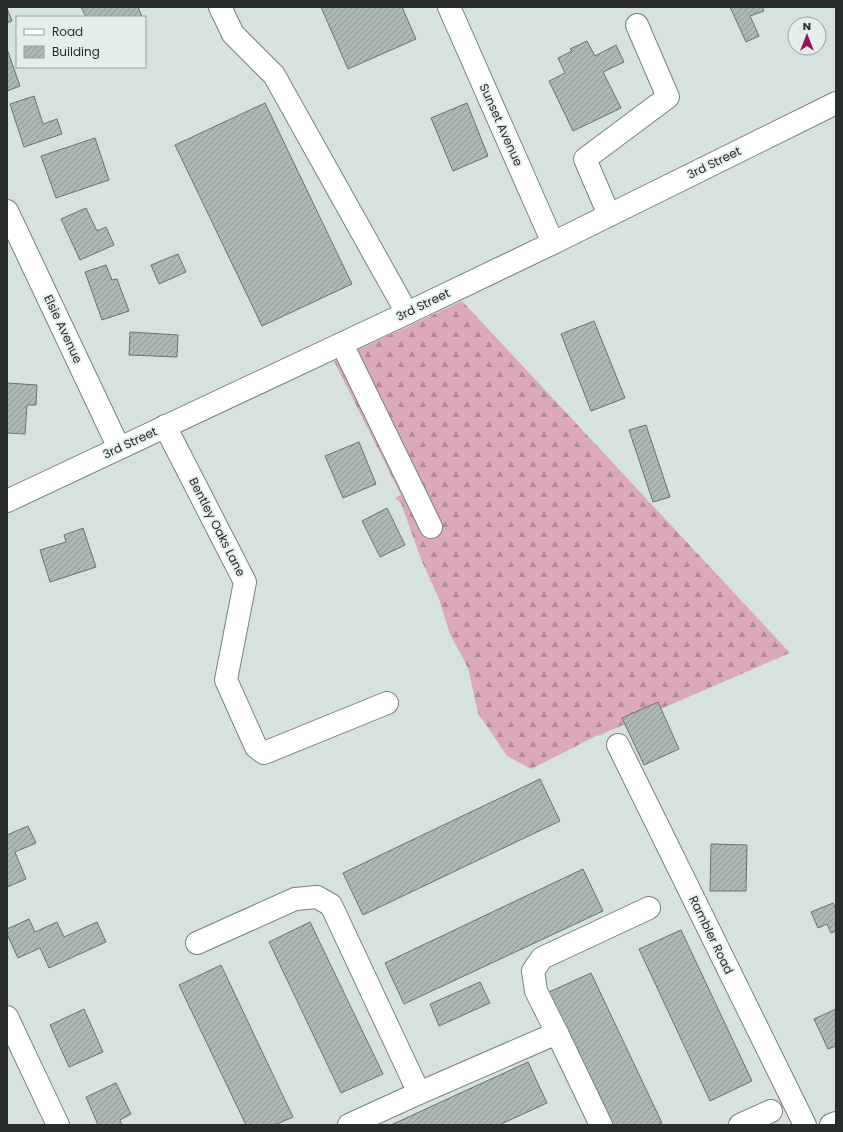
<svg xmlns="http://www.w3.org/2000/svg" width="843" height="1132" font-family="Poppins,sans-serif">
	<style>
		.forest { fill: url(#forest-firs) }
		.building { fill: url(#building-hatch); stroke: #697471 }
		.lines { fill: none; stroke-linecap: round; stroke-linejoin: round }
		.minor-casing { stroke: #77827f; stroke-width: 24 }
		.minor { stroke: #fff; stroke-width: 22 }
		.labels { text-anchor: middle; stroke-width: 3.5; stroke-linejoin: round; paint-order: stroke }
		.street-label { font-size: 12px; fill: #282c2b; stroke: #e3efec }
	</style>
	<defs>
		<pattern id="forest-firs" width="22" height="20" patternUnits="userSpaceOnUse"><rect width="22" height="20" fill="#dca8bc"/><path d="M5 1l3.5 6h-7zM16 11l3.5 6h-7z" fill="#b28999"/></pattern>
		<pattern id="building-hatch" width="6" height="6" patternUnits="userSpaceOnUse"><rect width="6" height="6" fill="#adb9b6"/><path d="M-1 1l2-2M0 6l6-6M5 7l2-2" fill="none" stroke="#8d9794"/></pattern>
	</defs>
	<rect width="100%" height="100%" fill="#d6e2df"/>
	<polygon class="forest" points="462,301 790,653 598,736 598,735 531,769 507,756 478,713 468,668 450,634 439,599 421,559 401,503 395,498 401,495 334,361"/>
	<g class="building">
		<polygon points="81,7 138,7 142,17 86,17"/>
		<polygon points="321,7 402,7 416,39 348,69"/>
		<polygon points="730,7 762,7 764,11 750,16 759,36 746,42"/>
		<polygon points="7,8 12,21 7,23"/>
		<polygon points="587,41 595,56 616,45 624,62 603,72 621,108 573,131 549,81 565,73 558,58 572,51 570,49"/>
		<polygon points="7,49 20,86 7,91"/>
		<polygon points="34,96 43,124 57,119 62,134 24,147 10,104"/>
		<polygon points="265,103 352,284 262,326 175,145"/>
		<polygon points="467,103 488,156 453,171 431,118"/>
		<polygon points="95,138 109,180 56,198 41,156"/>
		<polygon points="86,208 97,231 106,227 114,245 80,260 61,219"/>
		<polygon points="178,254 186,272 159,284 151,265"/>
		<polygon points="106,265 112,280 117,279 129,311 102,320 85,272"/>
		<polygon points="594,321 625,398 591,411 561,334"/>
		<polygon points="130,332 178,335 177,357 129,355"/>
		<polygon points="7,383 37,385 36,405 27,405 25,434 7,433"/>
		<polygon points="646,425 670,497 653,502 629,430"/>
		<polygon points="359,442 376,484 343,498 325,456"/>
		<polygon points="387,508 405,545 380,557 362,521"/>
		<polygon points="83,528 96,567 50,582 40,550 66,542 64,535"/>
		<polygon points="658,702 679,749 644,765 622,718"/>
		<polygon points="540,779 560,821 363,915 343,873"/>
		<polygon points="28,826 36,843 15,852 26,879 7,887 7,835"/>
		<polygon points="711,844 747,845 746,891 710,891"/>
		<polygon points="583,869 603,911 404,1004 385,963"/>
		<polygon points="833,903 836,909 836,931 831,933 827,924 818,928 811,912"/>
		<polygon points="29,919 35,932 57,922 64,937 97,922 106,942 49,968 40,948 18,958 7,934 7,929"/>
		<polygon points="310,922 383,1074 341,1093 269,942"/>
		<polygon points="681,930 752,1081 710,1101 639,949"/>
		<polygon points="221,965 293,1117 275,1125 246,1125 179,985"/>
		<polygon points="591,973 662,1123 658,1125 612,1125 549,992"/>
		<polygon points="480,982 490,1003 439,1026 430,1004"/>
		<polygon points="84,1009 103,1052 69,1067 50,1025"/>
		<polygon points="836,1009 836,1046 828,1049 814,1019"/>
		<polygon points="528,1062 547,1103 499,1125 391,1125"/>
		<polygon points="116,1083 131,1114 120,1120 122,1125 98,1125 86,1097"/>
	</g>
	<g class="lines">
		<g class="minor-casing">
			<g id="minor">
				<polyline points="220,7 233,34 274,75 407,313"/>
				<polyline points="449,7 553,243"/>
				<polyline points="7,211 119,448"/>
				<polyline points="609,215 585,159 668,97 637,25"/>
				<polyline points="342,344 431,527"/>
				<polyline points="165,426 245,582 226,680 256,747 264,753 387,703"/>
				<polyline points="7,501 407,313 553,243 836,103"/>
				<polyline points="618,745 805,1125"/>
				<polyline points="197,943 295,899 317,897 331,905 419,1093"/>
				<polyline points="7,1017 58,1125"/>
				<polyline points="557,1033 536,991 533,971 542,958 649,908"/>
				<polyline points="349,1125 419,1093 557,1033 601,1125"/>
				<polyline points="740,1125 771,1111"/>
				<polyline points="831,1125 836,1123"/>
			</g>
		</g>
		<use href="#minor" class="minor"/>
	</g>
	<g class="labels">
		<g class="street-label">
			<text transform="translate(501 125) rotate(66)" y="4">Sunset Avenue</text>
			<text transform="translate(714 163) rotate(-26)" y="4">3rd Street</text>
			<text transform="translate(423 305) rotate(-26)" y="4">3rd Street</text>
			<text transform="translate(63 329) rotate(65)" y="4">Elsie Avenue</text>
			<text transform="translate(130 443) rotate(-25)" y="4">3rd Street</text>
			<text transform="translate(217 527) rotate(63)" y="4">Bentley Oaks Lane</text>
			<text transform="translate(711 935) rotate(64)" y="4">Rambler Road</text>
		</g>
	</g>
	<rect width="843" height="1132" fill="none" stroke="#282c2b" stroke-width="16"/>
	<rect x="16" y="16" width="130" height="52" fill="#e3efec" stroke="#98a19f"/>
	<rect x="24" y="29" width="20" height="6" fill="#ffffff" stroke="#98a19f"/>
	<text x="52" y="36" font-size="12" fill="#282c2b">Road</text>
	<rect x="24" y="46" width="20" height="12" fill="url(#building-hatch)" stroke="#98a19f"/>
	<text x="52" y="56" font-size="12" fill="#282c2b">Building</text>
	<g transform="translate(807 36)"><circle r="19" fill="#e3efec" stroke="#98a19f"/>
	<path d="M0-3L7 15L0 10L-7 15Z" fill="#9b0f5e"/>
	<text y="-6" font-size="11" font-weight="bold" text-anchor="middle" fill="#282c2b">N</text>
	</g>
</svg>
